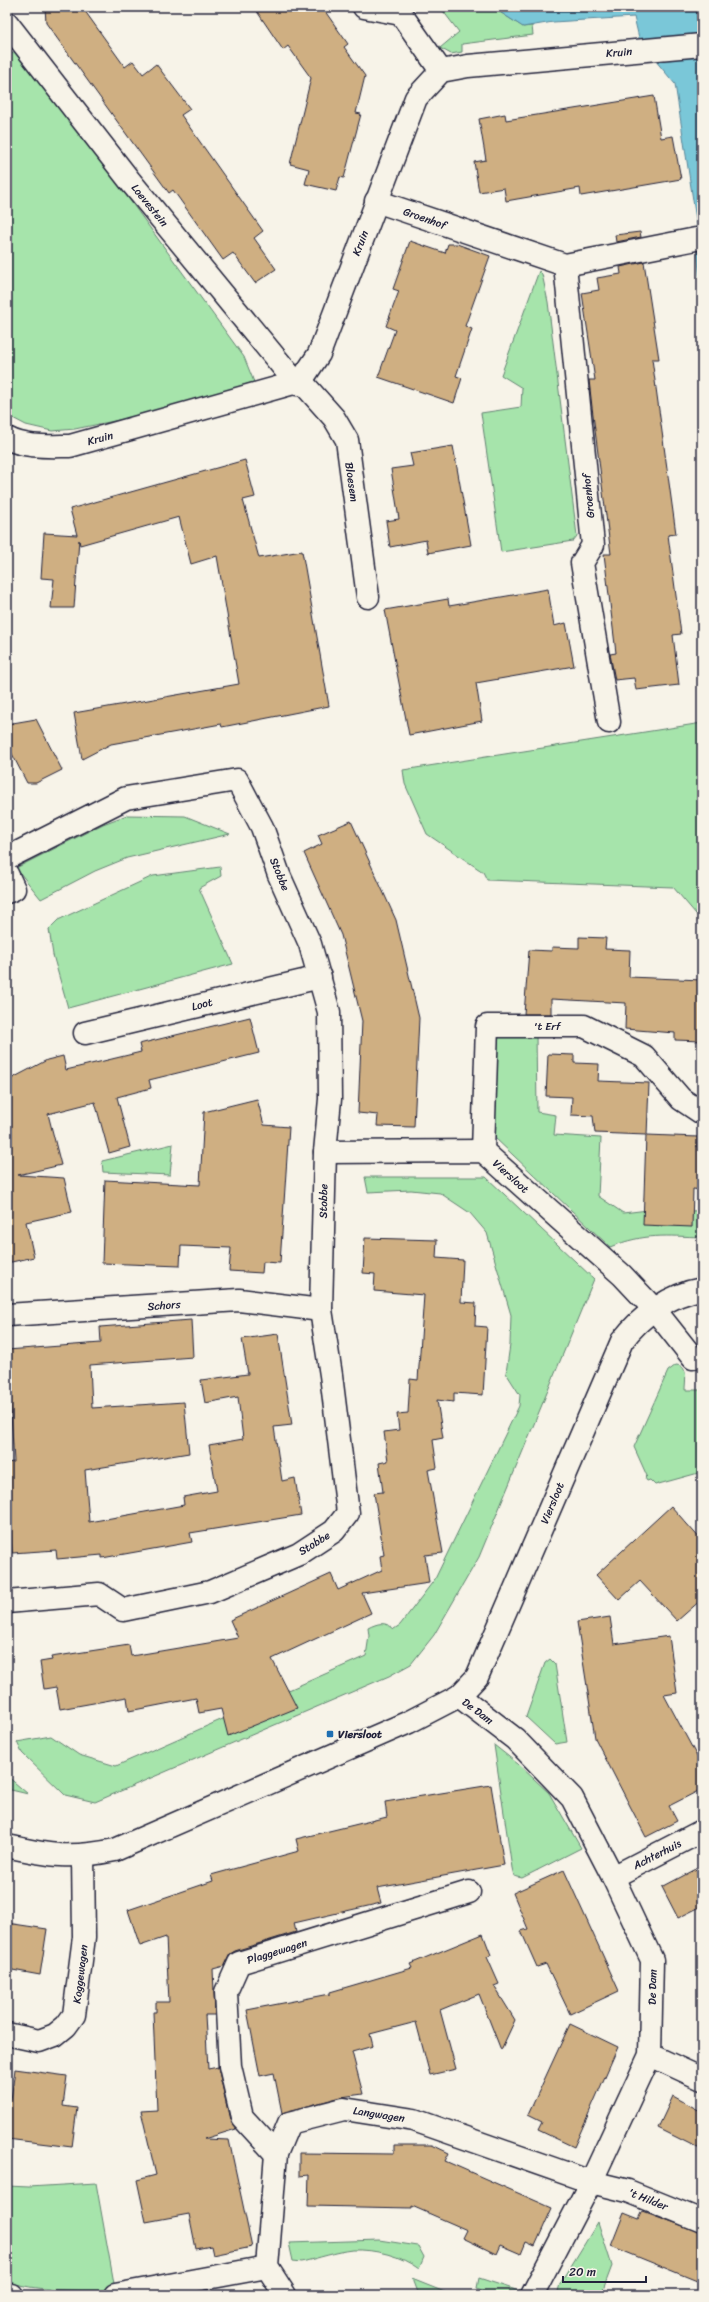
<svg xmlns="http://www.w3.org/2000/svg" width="709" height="2302" font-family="Sriracha,sans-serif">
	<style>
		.green { fill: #a6e4ab; stroke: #648373 }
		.water { fill: #7ac7d8; stroke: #578599 }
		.building { fill: #cfaf82; stroke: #22223b }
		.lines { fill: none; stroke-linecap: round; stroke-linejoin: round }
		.minor-casing { stroke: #22223b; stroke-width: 25 }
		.minor { stroke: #f7f3e8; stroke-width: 22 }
		.poi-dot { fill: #1f6fb2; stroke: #f7f3e8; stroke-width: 1.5 }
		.labels { text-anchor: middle; stroke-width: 4; stroke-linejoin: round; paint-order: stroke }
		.street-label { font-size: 11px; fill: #22223b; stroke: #f7f3e8 }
		.poi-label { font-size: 11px; font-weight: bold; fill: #22223b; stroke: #f7f3e8; text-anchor: start }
	</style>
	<rect width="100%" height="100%" fill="#f7f3e8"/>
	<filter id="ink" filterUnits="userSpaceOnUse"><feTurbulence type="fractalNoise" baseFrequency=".025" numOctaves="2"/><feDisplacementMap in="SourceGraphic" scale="8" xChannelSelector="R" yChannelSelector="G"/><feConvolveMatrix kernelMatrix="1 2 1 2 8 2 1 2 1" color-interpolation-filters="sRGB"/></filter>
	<g filter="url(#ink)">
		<g class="green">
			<polygon points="440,7 492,7 523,27 532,26 533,35 462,44 462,52 451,54 440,48 459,32"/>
			<polygon points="16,51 22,52 244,357 254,382 143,415 75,429 52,431 26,425 7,415 7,57"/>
			<polygon points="539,271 542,274 548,302 577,536 573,541 501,552 481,413 521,407 522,388 501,375"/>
			<polygon points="702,723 702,921 673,887 487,880 483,872 427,834 405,784 403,770"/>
			<polygon points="127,815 185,816 230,834 127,858 95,871 41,899 16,868 103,824"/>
			<polygon points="220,867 221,876 199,888 233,964 68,1008 53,955 49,929 58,920 153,876"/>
			<path d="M496,1033H536L537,1112L556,1115L554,1135L601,1138L598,1196L623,1213L648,1210L702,1211V1237C666,1236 645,1233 610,1247L494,1137Z"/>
			<polygon points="173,1144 170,1175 103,1172 102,1161"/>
			<path d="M365,1177H486L594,1279L479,1557L434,1635L411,1664L389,1676L95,1802L65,1795L22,1753L17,1742L51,1736L79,1755L116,1766L366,1656L369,1636L368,1628C378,1623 385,1621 394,1629L400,1625L435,1579L519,1406L520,1395L506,1373L510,1345L511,1315L487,1233L470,1213L440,1193L411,1190L368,1192Z"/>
			<path d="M676,1365C689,1366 685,1380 685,1390H702V1472L655,1485L650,1480L647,1481L645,1478L647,1476L634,1447L668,1371Z"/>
			<polygon points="550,1659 555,1664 567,1742 555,1744 526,1717 545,1663"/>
			<polygon points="494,1745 518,1764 549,1793 581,1848 522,1878 514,1876 512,1868"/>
			<polygon points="7,1776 28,1794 7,1789"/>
			<path d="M96,2183L115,2289L107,2291C77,2290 34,2292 7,2281V2186L29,2187Z"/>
			<polygon points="598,2222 612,2266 601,2295 557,2295 560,2284"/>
			<path d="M379,2240L418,2246L424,2257L419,2269C402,2256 375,2249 353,2250C336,2252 318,2258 302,2262L293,2261L289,2243Z"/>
			<polygon points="479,2278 519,2291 532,2283 529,2295 493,2295 477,2288"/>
			<polygon points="412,2279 452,2295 418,2295"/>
		</g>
		<g class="water">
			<polygon points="492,7 696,7 702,59 702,224 697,226 675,84 640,42 634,17 553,22 523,27"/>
			<polygon points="702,246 702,307 697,247"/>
		</g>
		<g class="building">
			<polygon points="45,7 82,7 125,67 133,61 143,74 156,64 190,109 181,115 263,231 254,238 276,269 255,283 233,253 223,260 173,190 169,193 46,23"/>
			<polygon points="254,7 322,7 348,44 344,47 365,76 356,113 361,114 344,178 340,177 336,191 305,184 309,169 290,164 311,78 288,46 283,50"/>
			<polygon points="654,96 661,138 673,136 681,179 581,196 580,188 506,201 504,188 479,192 474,162 486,160 479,119 505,114 506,120"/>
			<polygon points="640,232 641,237 616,242 615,235"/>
			<polygon points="410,241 445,253 448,244 457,244 490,256 465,326 472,329 456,376 462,378 454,403 378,377 395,330 386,326 399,291 393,289"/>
			<polygon points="644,262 659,359 652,359 676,534 668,535 681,634 673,635 679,685 636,690 634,678 615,680 610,654 616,653 604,554 611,554 592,407 589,380 595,380 582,293 599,290 597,278 621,274 620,267"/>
			<polygon points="453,446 471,545 428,553 426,540 390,547 386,521 399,519 391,469 413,466 410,453"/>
			<polygon points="245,460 255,497 243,500 259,558 302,551 329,706 222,727 221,724 111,744 82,759 74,713 239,684 217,556 191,564 179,517 80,545 79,540 74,608 51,608 54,579 41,578 44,533 77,535 70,509"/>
			<polygon points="548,589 554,626 566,623 574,666 476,683 482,721 409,735 385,610 448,599 449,606"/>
			<polygon points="36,719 62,770 36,783 27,783 7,744 7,724"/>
			<polygon points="351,821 396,920 419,1018 414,1127 377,1126 378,1115 358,1113 362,1021 341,935 304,853 322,844 318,835"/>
			<polygon points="579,937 606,938 605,949 630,950 629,977 702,980 702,1041 675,1040 675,1033 625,1029 626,1003 551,999 551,1014 524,1014 529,950 552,951 552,947 579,948"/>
			<polygon points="250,1017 259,1053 149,1080 151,1088 117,1097 130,1147 109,1153 95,1102 48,1114 61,1165 18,1175 64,1178 72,1212 26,1222 34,1257 7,1263 7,1081 47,1060 63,1056 66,1070 141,1052 139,1044"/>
			<polygon points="548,1054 574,1055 574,1063 599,1064 598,1081 649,1083 647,1135 698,1137 697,1147 702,1147 702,1190 693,1189 692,1227 643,1225 646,1135 595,1133 593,1116 571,1115 572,1097 546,1096"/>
			<polygon points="257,1099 264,1125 289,1127 280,1263 263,1262 262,1273 229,1271 231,1248 181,1246 180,1266 102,1263 105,1180 200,1185 204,1112"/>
			<polygon points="365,1238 437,1240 436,1258 463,1260 461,1302 476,1303 475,1326 487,1327 483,1395 454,1393 454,1402 437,1400 443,1438 433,1440 437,1468 428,1470 443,1553 425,1555 429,1583 362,1593 371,1613 272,1659 297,1708 228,1736 221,1709 199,1713 196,1698 129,1711 127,1697 60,1709 56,1687 44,1689 40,1662 52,1660 51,1657 129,1645 131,1656 238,1638 230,1620 331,1574 338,1590 382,1570 380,1556 384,1555 374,1493 383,1492 379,1463 388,1461 384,1432 399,1430 397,1414 408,1413 410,1379 418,1380 424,1295 374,1291 375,1274 363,1273"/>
			<polygon points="191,1320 193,1357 90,1365 92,1408 184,1402 189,1453 85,1470 89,1522 184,1505 183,1497 217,1491 209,1445 243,1439 238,1397 205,1403 201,1380 248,1374 242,1339 278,1334 292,1425 274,1427 282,1481 295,1478 301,1515 190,1533 192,1542 102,1558 102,1555 57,1559 56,1550 12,1553 7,1463 14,1462 7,1350 101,1343 100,1327"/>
			<polygon points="671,1506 702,1541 702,1599 677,1621 640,1581 619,1600 596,1575"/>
			<polygon points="610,1617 614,1644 669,1636 677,1693 664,1695 702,1766 702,1789 669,1806 677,1821 646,1837 595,1738 577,1622"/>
			<polygon points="491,1785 504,1865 377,1888 381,1903 294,1923 296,1932 235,1951 230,1954 224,1966 213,1969 215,2015 205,2015 208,2069 218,2067 230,2120 236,2129 204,2139 229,2140 252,2247 213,2255 211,2246 196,2249 189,2214 146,2222 137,2180 156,2175 141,2111 157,2110 153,2012 156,2012 156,2002 169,2002 166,1937 140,1946 128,1910 213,1881 211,1875 299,1851 296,1839 387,1817 385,1802"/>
			<polygon points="702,1866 702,1906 678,1918 662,1887"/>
			<polygon points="564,1870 619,1991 570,2014 546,1964 537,1967 521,1931 528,1929 513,1893"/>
			<polygon points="7,1923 47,1929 40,1975 7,1969"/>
			<polygon points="483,1934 491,1955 487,1957 499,1984 494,1986 515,2020 501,2050 479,1994 440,2010 456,2069 430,2075 416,2022 370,2034 373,2046 352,2052 363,2094 341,2097 282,2113 274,2073 260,2076 247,2010 330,1994 330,1992 412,1968 410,1964"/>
			<polygon points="570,2024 618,2047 574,2147 538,2130 542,2122 528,2115"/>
			<polygon points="15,2069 67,2076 63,2106 77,2108 72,2147 7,2139 7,2099 11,2100"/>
			<polygon points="673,2096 702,2112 702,2150 658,2128"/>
			<polygon points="394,2145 432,2145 449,2153 445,2161 552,2208 535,2246 526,2242 521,2254 500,2245 496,2254 463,2238 467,2230 412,2206 412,2208 308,2206 309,2175 299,2176 299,2153 394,2154"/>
			<polygon points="643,2211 702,2233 702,2283 611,2246 624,2213 639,2219"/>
		</g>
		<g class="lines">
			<g class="minor-casing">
				<g id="minor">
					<polyline points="364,7 401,14 441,71"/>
					<polyline points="7,23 130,181 297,384"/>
					<polyline points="376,201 565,265 696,239"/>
					<polyline points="565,265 593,545 582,563 609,722"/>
					<polyline points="301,381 334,418 347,440 368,597"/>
					<path d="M7,438C25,448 50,446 70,446L301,381L319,354L416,98L441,71L468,66L702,45"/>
					<polyline points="7,858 126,798 237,780 262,827 279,875 310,944 329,1012 330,1099 325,1152 321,1310 331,1375 348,1513 334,1531 299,1554 210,1592 123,1610 99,1594 7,1602"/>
					<polyline points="7,874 14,889 7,892"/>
					<polyline points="85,1033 320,977"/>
					<polyline points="483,1151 487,1026 584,1026 644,1056 681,1099 702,1113"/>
					<polyline points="325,1152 483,1151 622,1275 655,1310 693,1358"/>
					<polyline points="7,1315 239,1300 321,1310"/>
					<polyline points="459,1696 515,1739 572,1798 613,1877 652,1960 650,2055 591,2182 532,2295"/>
					<path d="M7,1846C51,1856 71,1859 115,1850L409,1722L459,1696L477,1677L622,1341C641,1316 670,1294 702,1289"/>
					<polyline points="613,1877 702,1831"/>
					<polyline points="7,2034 39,2041 55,2035 66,2026 74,2015 84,1937 83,1856"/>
					<polyline points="650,2055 702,2079"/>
					<polyline points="276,2154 242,2117 230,2066 226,1992 239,1963 469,1892"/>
					<polyline points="11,2295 12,2295"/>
					<polyline points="115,2295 267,2267"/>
					<polyline points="285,2295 267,2267 276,2154 289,2123 344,2109 414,2120 591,2182 628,2191 702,2221"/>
				</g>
			</g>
			<use href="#minor" class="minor"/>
		</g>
	</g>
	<rect class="poi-dot" x="326" y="1730" width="8" height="8" rx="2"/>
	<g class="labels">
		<g class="street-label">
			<text transform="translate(619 52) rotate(-5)" y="4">Kruin</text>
			<text transform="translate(150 205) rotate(51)" y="4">Loevestein</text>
			<text transform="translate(425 218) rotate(19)" y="4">Groenhof</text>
			<text transform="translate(360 243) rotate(-69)" y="4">Kruin</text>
			<text transform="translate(100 438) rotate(-15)" y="4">Kruin</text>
			<text transform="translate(352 482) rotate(82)" y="4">Bloesem</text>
			<text transform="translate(588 496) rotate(-96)" y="4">Groenhof</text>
			<text transform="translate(280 874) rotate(68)" y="4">Stobbe</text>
			<text transform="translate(202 1004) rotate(-14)" y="4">Loot</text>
			<text x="547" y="1030">'t Erf</text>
			<text transform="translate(511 1176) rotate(42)" y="4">Viersloot</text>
			<text transform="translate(323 1201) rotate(-89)" y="4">Stobbe</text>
			<text transform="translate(164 1305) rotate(-4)" y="4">Schors</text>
			<text transform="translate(552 1503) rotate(-67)" y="4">Viersloot</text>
			<text transform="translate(314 1543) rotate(-32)" y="4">Stobbe</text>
			<text transform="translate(478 1711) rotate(37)" y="4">De Dam</text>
			<text transform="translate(657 1854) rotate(-27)" y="4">Achterhuis</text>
			<text transform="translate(277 1951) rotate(-17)" y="4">Plaggewagen</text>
			<text transform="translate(80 1974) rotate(-83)" y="4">Koggewagen</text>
			<text transform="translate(652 1987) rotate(-89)" y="4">De Dam</text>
			<text transform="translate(379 2114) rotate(9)" y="4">Langwagen</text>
			<text transform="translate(648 2199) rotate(22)" y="4">'t Hilder</text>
		</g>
		<g class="poi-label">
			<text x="338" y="1738">Viersloot</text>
		</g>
	</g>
	<rect width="709" height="2302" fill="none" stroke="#f7f3e8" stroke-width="24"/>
	<rect x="12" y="12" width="685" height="2278" fill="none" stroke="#22223b" stroke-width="1.5" filter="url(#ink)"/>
	<path d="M563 2276v6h83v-6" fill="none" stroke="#22223b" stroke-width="2"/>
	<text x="569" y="2276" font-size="12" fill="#22223b" stroke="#f7f3e8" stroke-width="3" paint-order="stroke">20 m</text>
</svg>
